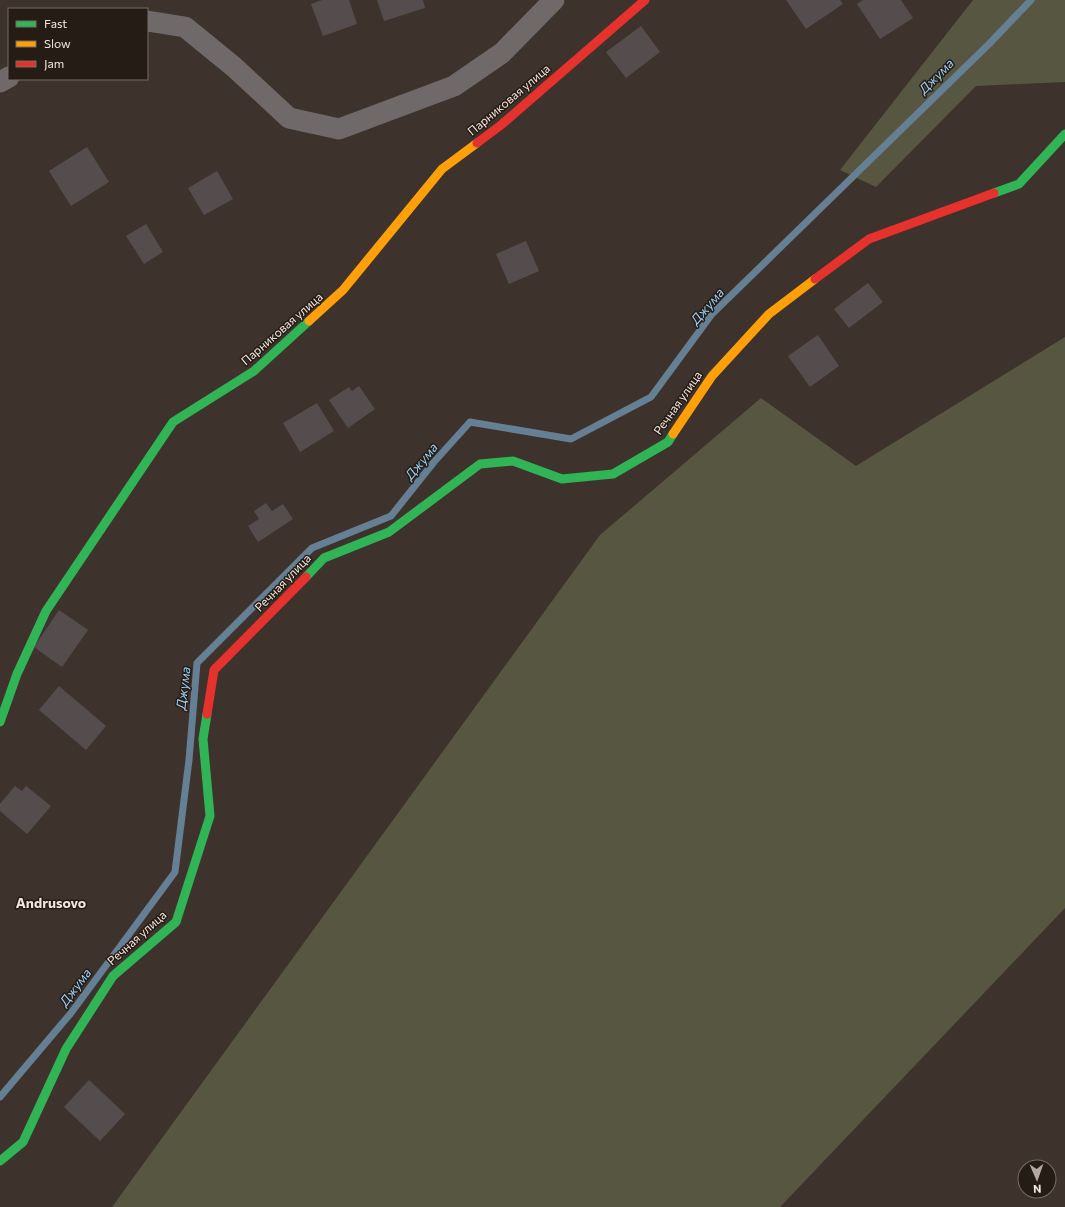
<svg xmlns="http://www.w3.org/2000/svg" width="1065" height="1207" font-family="Commissioner,sans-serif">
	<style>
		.green { fill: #575641 }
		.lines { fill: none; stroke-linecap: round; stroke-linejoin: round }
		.stream { stroke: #657f94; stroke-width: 7 }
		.building { fill: #554d4d }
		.street { stroke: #6f6a69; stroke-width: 21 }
		.fast { stroke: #30b455; stroke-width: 9 }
		.slow { stroke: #ff9f0a; stroke-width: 9 }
		.jam { stroke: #e5322d; stroke-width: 9 }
		.labels { text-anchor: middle; stroke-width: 3; stroke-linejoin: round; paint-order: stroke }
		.street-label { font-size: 12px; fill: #f3e6dd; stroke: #251c15 }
		.water-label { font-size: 13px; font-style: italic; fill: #9bd0f8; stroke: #251c15 }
		.quarter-label { font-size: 14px; font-weight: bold; fill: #f3e6dd; stroke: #251c15 }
	</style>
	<rect width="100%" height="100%" fill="#3e332c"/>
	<g class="green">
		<polygon points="973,0 1065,0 1065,82 976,86 876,187 840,170"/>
		<polygon points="1065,337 1065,908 780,1207 112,1207 600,535 761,398 856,466"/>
	</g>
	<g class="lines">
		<polyline class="stream" points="0,1097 71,1013 175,872 189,760 197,663 312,548 391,516 434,462 470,422 571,439 651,397 712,314 989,44 1031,0"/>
	</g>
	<g class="building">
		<polygon points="322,0 349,0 357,24 323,36 311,4"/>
		<polygon points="377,0 423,0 425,8 384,21"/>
		<polygon points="786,0 840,0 843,4 806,29"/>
		<polygon points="863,0 901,0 913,18 880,39 857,4"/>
		<polygon points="641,26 660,52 626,78 606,52"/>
		<polygon points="87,147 109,182 71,206 49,171"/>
		<polygon points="217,171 233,199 204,215 188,188"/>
		<polygon points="146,224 163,252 144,264 126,236"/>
		<polygon points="526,241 539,271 509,284 496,254"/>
		<polygon points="868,283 883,302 849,328 834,309"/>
		<polygon points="818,335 839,366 810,387 788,356"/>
		<polygon points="359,386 375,409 348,428 329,400 349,387 352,391"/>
		<polygon points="317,403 334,431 300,452 283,423"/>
		<polygon points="266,503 272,511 283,504 293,519 258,542 248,526 259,519 254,511"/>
		<polygon points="59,610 88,630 62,667 34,647"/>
		<polygon points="59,686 106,726 86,750 39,710"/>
		<polygon points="15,786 22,791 26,786 51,806 27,834 0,811 0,804"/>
		<polygon points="89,1080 125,1114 100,1141 64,1107"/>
	</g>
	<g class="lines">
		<g class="street">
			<polyline points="147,21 185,27 234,67 289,118 339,129 454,86 502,53 554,0"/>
			<polyline points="0,82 9,77"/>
		</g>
		<g class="fast">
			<polyline points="994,193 1019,184 1065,134"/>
			<polyline points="306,577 324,558 389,532 480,464 513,461 562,479 613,474 668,442 673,434"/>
			<polyline points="0,722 17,674 46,611 173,422 254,371 309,321"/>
			<polyline points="0,1161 23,1142 66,1049 113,976 176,922 210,816 203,739 207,714"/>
		</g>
		<g class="slow">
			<polyline points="309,321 343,290 442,169 477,143"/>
			<polyline points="673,434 712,376 769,314 815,279"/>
		</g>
		<g class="jam">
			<polyline points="477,143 501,125 645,0"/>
			<polyline points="815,279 869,239 994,193"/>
			<polyline points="207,714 214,670 306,577"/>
		</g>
	</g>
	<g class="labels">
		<g class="street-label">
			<text transform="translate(509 100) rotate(-40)" y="4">Парниковая улица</text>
			<text transform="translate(282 329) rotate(-41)" y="4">Парниковая улица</text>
			<text transform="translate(678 403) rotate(-55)" y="4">Речная улица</text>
			<text transform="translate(283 583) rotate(-46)" y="4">Речная улица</text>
			<text transform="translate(137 938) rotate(-42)" y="4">Речная улица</text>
		</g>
		<g class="water-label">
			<text transform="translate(936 76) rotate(-45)" y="5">Джума</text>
			<text transform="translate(707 306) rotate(-49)" y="5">Джума</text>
			<text transform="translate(421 461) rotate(-50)" y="5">Джума</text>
			<text transform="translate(183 688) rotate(-83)" y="5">Джума</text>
			<text transform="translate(75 987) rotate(-53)" y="5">Джума</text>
		</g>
		<g class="quarter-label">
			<text x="51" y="908">Andrusovo</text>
		</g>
	</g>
	<rect x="8" y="8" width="140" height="72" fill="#251c15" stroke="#776d65"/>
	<rect x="16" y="21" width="20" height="6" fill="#30b455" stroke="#776d65"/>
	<text x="44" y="28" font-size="12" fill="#f3e6dd">Fast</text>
	<rect x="16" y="41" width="20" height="6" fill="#ff9f0a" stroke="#776d65"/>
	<text x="44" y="48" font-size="12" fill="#f3e6dd">Slow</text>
	<rect x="16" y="61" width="20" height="6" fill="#e5322d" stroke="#776d65"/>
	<text x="44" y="68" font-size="12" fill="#f3e6dd">Jam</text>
	<g transform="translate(1037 1179) rotate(178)"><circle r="19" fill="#251c15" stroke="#776d65"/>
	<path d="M0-3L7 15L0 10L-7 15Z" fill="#b4a79f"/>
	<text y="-6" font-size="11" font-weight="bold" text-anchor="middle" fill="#f3e6dd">N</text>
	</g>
</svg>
